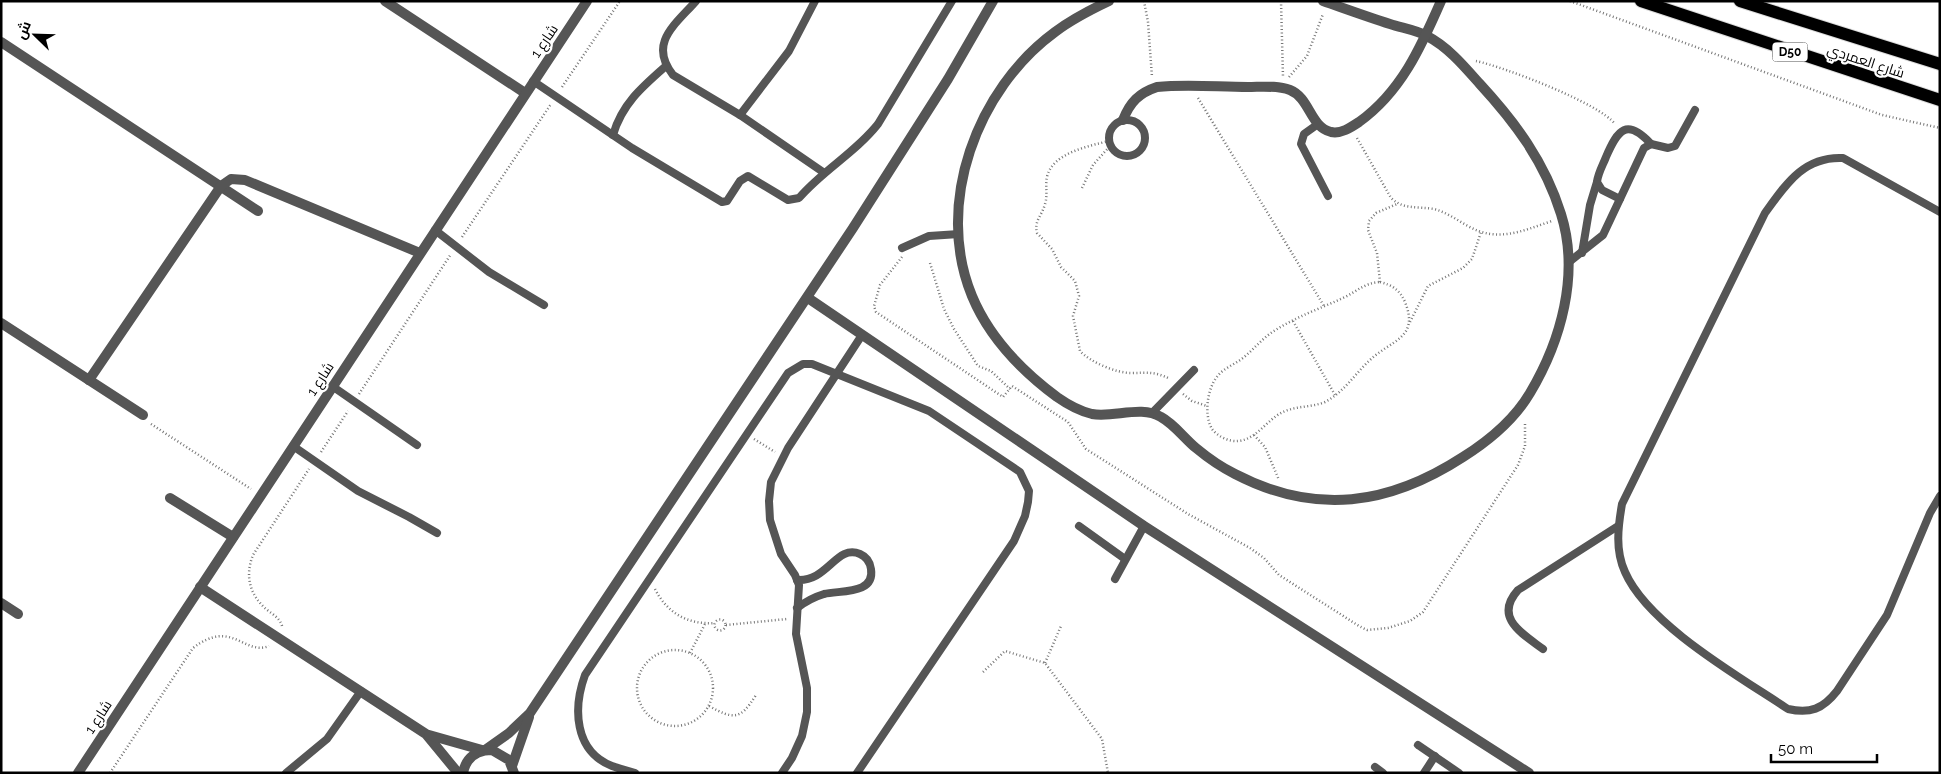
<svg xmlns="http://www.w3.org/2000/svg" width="1941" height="774" font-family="Raleway,Cairo,sans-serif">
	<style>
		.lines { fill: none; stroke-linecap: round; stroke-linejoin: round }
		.primary-casing { stroke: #dbdbdb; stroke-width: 14 }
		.path { stroke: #777; stroke-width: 2.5; stroke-dasharray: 1 2.5; stroke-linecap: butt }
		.service { stroke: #555; stroke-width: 8 }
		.minor { stroke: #555; stroke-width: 10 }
		.tertiary { stroke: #555; stroke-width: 10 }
		.primary { stroke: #000; stroke-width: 12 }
		.labels { text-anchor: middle; stroke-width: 4.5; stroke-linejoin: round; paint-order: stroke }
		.shield { fill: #fff; stroke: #4c4c4c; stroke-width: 1 }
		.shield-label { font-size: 12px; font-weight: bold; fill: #000 }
		.street-label { font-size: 14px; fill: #000; stroke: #fff }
	</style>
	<rect width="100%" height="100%" fill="#fff"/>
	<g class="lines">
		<g class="primary-casing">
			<g id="primary">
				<polyline points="1641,1 1940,100"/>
				<polyline points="1740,1 1940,64"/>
			</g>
		</g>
		<g class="path">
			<polyline points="1144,1 1148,22 1152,77"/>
			<polyline points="1281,1 1283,77"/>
			<polyline points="1570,1 1882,115 1940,128"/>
			<path d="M1476,61C1504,67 1599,103 1615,124"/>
			<polyline points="1289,77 1307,56 1323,14"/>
			<polyline points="562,87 620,1"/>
			<polyline points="1198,98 1324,306"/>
			<path d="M1357,138L1391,198C1404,210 1417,206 1434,209C1446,212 1457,220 1468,226C1497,243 1522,231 1552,221"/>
			<path d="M1109,141C1089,146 1052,153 1047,177C1045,186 1048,195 1045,204C1042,216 1034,220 1037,233L1052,249L1061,267L1075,281L1079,296L1073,316L1080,351C1090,362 1116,373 1131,373C1146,373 1155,371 1170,379"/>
			<polyline points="1082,188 1093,165 1110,146"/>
			<polyline points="462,237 551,104"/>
			<polyline points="902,257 880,285 874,306 876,312 1003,397 1012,386 1068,422 1086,449 1188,514 1250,548 1264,558 1279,575 1359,626 1367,630 1388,628 1410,621 1423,612 1518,465 1525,446 1525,422"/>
			<polyline points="930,263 944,309 954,329 978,366 991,371 1010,389"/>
			<path d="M1380,282C1392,285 1400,290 1405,302C1420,339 1390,340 1369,361C1354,375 1344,392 1325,402C1313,407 1300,406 1288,410C1268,416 1259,439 1238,441C1229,442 1217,436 1212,429C1204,415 1207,391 1216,378C1223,368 1234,365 1243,358C1253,350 1261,340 1271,333C1293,318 1319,309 1343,298C1356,292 1364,283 1380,282Z"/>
			<polyline points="1380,282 1377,253 1368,230 1369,221 1376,213 1397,204"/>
			<polyline points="1293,321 1335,395"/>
			<polyline points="1410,322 1428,286 1463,268 1472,259 1481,232"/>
			<polyline points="359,394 451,254"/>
			<polyline points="1183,394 1192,401 1207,406"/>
			<polyline points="151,424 251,489"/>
			<polyline points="1254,435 1265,447 1279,480"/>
			<polyline points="754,439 775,452"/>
			<polyline points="321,452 348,411"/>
			<path d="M655,589C667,613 688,625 715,623"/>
			<circle cx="720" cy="625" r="5.5"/>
			<polyline points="726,625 787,619"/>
			<path d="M282,626C280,618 272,614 266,609C249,594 245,575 253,555L309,469"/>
			<circle cx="675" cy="688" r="38"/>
			<polyline points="690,653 705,624"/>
			<polyline points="1045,663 1061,626"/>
			<polyline points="983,672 1005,651 1045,663 1102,739 1108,773"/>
			<path d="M709,706C733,719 740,721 756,695"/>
			<path d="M110,773L193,648C232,618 244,656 269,646"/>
		</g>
		<g class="service">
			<path d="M696,1C675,25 648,43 673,75L740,115L823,172"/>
			<path d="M533,81L632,148L722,202L727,201L740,181L748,176L788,200L799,198C823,170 855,153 878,124L952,1"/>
			<polyline points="740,115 789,51 815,1"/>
			<circle cx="1127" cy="138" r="18"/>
			<polyline points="1318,124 1304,134 1301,144 1328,196"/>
			<path d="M613,135C622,104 642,87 666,66"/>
			<path d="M1620,199L1602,190L1597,182C1598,173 1603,165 1606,157C1618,129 1627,118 1651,144"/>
			<path d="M1940,212L1843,158C1804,156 1786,184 1765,213L1622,504C1618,527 1615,550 1625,572C1648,625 1740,677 1788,709C1810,714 1823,709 1837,691L1887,615L1930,513L1940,496"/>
			<polyline points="435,230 489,272 544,305"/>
			<polyline points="902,248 929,236 959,234"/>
			<polyline points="1582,253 1590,205 1597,182"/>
			<polyline points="1569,262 1603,235 1644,148 1651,144 1668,148 1675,146 1695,110"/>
			<polyline points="332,386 417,445"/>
			<polyline points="1152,413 1194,370"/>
			<polyline points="293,446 358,491 409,517 437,533"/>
			<polyline points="1079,526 1125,559"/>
			<polyline points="1115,579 1144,526"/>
			<path d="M797,608C805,602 814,597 824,594C840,590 875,595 871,569C870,562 867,557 860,554C836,544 828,582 797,580"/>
			<path d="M1543,649C1523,634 1493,618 1518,590L1618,526"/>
			<polyline points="1418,745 1459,773"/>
			<polyline points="1375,767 1383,773"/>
			<polyline points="286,773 327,739 361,691"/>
			<path d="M635,773C627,770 620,769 612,766C574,751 573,708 585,675L788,373L803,364H812L929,411L1020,472L1029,491L1028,502L1025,516L1014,541L857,773"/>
			<polyline points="782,773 792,758 802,736 807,712 807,688 796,634 799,585 795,575 781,554 770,520 769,501 771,482 788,448 862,335"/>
			<polyline points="1424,773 1435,756"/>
		</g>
		<g class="minor">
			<polyline points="385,1 525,93"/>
			<path d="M1109,1C1090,10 1072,19 1055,32C977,89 934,204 972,296C989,337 1022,371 1057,397C1067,404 1079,411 1092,414C1114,418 1141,405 1161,417C1174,424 1184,438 1196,448C1208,458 1221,467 1235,474C1316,516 1389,505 1463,457C1490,440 1514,420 1530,393C1561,341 1580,274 1561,214C1545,162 1515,122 1479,83C1464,66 1448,47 1427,36C1416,30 1402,28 1390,24C1368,17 1346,9 1323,1"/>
			<polyline points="1,42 258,211"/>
			<path d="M1123,120C1130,102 1139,93 1157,87C1187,84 1218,87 1248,87C1261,87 1277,85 1290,90C1310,98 1310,127 1331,132C1341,134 1350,128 1359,122C1401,92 1421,47 1441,1"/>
			<polyline points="808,298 1144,526 1529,773"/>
			<polyline points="1,323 143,415"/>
			<polyline points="89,380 221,186 231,179 245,180 420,253"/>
			<polyline points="170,498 233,537"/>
			<polyline points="200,587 426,734 458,773"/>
			<polyline points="1,603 18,614"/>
			<polyline points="429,735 482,750"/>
			<polyline points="485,750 509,733 530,713 853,228 948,79 993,1"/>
			<polyline points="512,766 529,717"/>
			<path d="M463,773C466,757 477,750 492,750L509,760L514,773"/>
		</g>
		<polyline class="tertiary" points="78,773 587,1"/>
		<use href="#primary" class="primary"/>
	</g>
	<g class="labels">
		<rect class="shield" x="1772.5" y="42.5" width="35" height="19" rx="4"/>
		<g class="shield-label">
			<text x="1790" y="56">D50</text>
		</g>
		<g class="street-label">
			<text transform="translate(544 41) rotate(-56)" y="5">شارع 1</text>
			<text transform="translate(1866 61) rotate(18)" y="5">شارع العمردي</text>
			<text transform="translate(320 379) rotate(-57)" y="5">شارع 1</text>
			<text transform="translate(98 717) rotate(-57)" y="5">شارع 1</text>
		</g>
	</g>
	<rect width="1941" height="774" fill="none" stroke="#000000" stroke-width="5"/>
	<g transform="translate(35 35) rotate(293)" stroke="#ffffff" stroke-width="4" paint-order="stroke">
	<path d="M0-4L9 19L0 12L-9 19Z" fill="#000000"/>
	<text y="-8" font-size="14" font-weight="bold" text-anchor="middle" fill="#000000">ش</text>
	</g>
	<path d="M1771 754v8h106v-8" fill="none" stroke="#000000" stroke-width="2.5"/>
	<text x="1778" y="754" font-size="15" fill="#000000" stroke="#ffffff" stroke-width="4" paint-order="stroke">50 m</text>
</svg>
